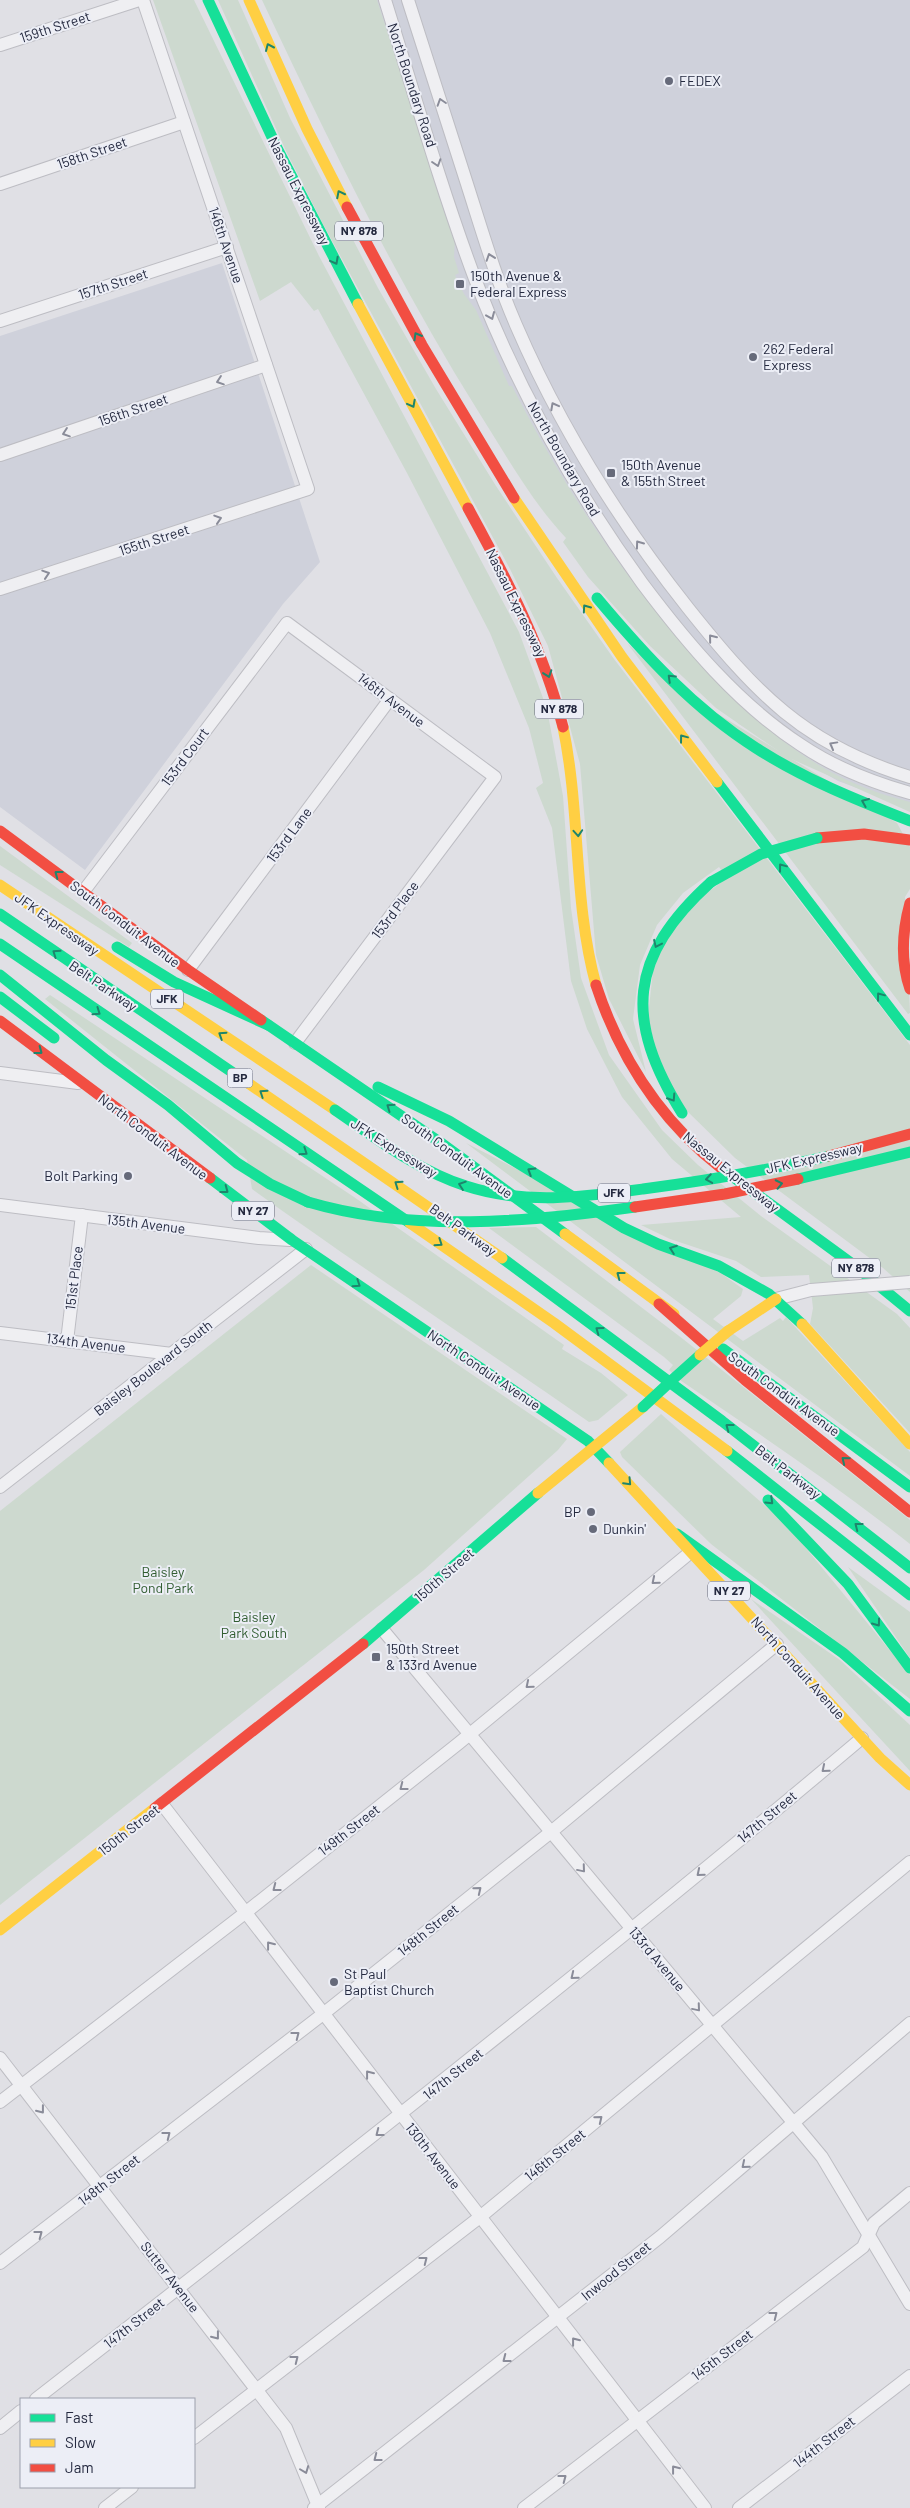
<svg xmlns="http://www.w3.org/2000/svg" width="910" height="2508" font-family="Barlow,sans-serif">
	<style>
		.built { fill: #cfd1db }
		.green { fill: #cdd9cf }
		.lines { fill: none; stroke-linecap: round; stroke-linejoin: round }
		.street-casing { stroke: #bdbdc3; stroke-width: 14 }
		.street { stroke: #efeff2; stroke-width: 12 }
		.fast { stroke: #16e098; stroke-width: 11 }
		.slow { stroke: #ffcf43; stroke-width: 11 }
		.jam { stroke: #f24e42; stroke-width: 11 }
		.street-bridge-casing { stroke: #bdbdc3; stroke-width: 14; stroke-linecap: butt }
		.street-bridge { stroke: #efeff2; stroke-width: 12 }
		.fast-bridge { stroke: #16e098; stroke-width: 11 }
		.slow-bridge { stroke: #ffcf43; stroke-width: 11 }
		.jam-bridge { stroke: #f24e42; stroke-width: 11 }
		.oneway { stroke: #1e856c }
		.oneway2 { stroke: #8a8c99 }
		.poi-dot { fill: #666a7a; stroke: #eceef6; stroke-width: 2 }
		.labels { text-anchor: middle; stroke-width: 4; stroke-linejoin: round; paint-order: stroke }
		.shield { fill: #eceef6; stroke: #616577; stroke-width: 1 }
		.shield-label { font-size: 12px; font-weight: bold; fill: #252a40 }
		.street-label { font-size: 14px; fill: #252a40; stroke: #eceef6 }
		.poi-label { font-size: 14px; fill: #252a40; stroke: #eceef6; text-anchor: start }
		.park-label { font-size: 14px; fill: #315d31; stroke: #eceef6 }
	</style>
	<rect width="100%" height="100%" fill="#e0e0e5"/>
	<g class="built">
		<polygon points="281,0 910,0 910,807 838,781 739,724 632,609"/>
		<polygon points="222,263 320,562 283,604 85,870 0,807 0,336"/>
	</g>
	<g class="green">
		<polygon points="153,0 194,0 319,256 519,632 547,709 563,796 571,908 581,978 609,1055 662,1130 698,1165 761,1216 897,1314 910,1328 910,1433 810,1324 813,1308 809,1275 761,1277 736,1261 670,1239 641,1225 741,1217 672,1159 622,1097 587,1029 571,981 552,828 536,788 543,783 529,728 490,633 407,473 318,309 314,311 291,282 260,301"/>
		<polygon points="218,0 238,0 290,118 378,288 436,389 496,486 557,578 614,659 910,1045 910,1292 883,1268 735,1158 686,1110 659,1067 648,1017 653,970 669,933 692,904 727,878 719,867 683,893 657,925 640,965 633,1019 646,1072 609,999 596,955 580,764 548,646 510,569 323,224 287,153"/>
		<path d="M262,0H377L455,239L454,257L459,273L455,275L464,294L476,310L509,386H512C560,480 616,567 686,647C726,693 769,736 822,767C849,783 879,794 910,802V812L787,757L716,708L650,646L588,577L563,542L566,538C531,501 506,455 478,411C396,280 328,140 262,0Z"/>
		<polygon points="627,643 669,684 897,823 910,847 910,889 905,897 910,1013 908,1014"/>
		<polygon points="0,846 132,943 129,947 0,865"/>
		<path d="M50,995L354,1197L564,1345L562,1349L601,1373L628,1395L598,1420L589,1422C477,1344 363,1269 252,1189L247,1160L45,999Z"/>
		<polygon points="466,1143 722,1274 743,1289 741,1296 713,1319 743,1341 780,1318 783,1321 786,1317 910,1452 910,1476"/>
		<path d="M536,1227L683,1339L910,1520V1544C836,1485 756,1432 677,1378L669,1370L673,1365L664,1357L489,1228Z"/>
		<polygon points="311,1265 567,1439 558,1450 424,1570 0,1905 0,1511"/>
		<polygon points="661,1414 787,1525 910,1675 910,1699 711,1544 622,1457 620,1452"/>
		<polygon points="848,1567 910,1612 910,1658"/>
		<polygon points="751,1599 840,1660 910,1725 910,1771"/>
	</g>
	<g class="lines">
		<g class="street-casing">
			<g id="street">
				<path d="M385,0C414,93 441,188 475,279C517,388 574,489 642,583C687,643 738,704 801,745C835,768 871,782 910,793"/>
				<path d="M408,0C427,61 447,122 467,184C482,231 496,279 516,325C560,427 619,521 688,608C755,692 804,745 910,777"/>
				<polyline points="0,45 139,0"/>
				<polyline points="0,184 184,122"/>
				<polyline points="0,321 227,247"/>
				<polyline points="0,455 266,365"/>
				<polyline points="0,589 308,489 143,0"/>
				<polyline points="83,892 287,623 495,777 295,1043"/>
				<polyline points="188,970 390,699"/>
				<polyline points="0,1073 78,1083"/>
				<polyline points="0,1205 259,1238 290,1240"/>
				<polyline points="776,1299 811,1290"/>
				<polyline points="0,1333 172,1354"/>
				<polyline points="67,1341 82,1215"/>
				<polyline points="0,1487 306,1249"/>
				<polyline points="382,1629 822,2157 910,2304"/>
				<polyline points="162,1804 705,2508"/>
				<polyline points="0,2058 286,2428 319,2508"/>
				<polyline points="0,2102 245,1913 459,1743 692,1551"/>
				<polyline points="0,2263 323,2014 551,1832 777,1644"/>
				<path d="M36,2399C315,2182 592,1966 862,1738"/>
				<polyline points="0,2428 21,2411"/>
				<polyline points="194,2438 480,2217 910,1862"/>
				<polyline points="105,2508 132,2487"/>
				<polyline points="314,2508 660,2237 910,2023"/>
				<polyline points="524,2508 863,2247 874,2223 910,2193"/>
				<polyline points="739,2508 910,2376"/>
			</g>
		</g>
		<use href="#street" class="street"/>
		<g class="fast">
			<polyline points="208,0 278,150 358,304"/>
			<path d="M597,598C644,654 694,709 756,748C804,779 857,800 910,821"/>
			<polyline points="717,782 910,1035"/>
			<polyline points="0,914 248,1083"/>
			<polyline points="0,944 410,1223"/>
			<polyline points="117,947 174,982 268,1025"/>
			<polyline points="0,975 106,1060 168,1105 237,1163 270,1184 308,1202"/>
			<polyline points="0,997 54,1038"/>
			<polyline points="261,1020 441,1143 565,1234"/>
			<polyline points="378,1087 449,1121 624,1228 658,1244 719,1266 769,1294 802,1324"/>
			<path d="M682,1113C624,1020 628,957 711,882"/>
			<polyline points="721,1168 855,1266 910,1311"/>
			<polyline points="210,1178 292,1240 588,1441 609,1463"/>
			<polyline points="502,1258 722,1421 910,1568"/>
			<polyline points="723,1349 910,1487"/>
			<polyline points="671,1381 700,1355"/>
			<polyline points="727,1451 910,1595"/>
			<polyline points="768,1500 848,1584 910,1668"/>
			<polyline points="677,1534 843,1653 910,1711"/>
			<polyline points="363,1644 538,1493"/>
		</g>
		<g class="slow">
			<polyline points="249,0 307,129 347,207"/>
			<polyline points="358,304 468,508"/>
			<polyline points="514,498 622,657 717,782"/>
			<path d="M563,727C581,813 573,902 596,985"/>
			<polyline points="0,885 335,1110"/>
			<polyline points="248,1083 502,1258"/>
			<polyline points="410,1223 554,1323 727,1451"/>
			<polyline points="565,1234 674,1314"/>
			<polyline points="802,1324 910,1444"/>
			<polyline points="728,1331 776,1299"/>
			<polyline points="609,1463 880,1758 910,1785"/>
			<polyline points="538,1493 643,1407"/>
			<polyline points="0,1930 155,1808"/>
		</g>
		<g class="jam">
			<polyline points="347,207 422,345 514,498"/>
			<path d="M468,508C507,579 543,649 563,727"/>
			<polyline points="0,831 188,970 261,1020"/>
			<polyline points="817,838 864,834 910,840"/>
			<path d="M910,903C902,932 900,960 910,989"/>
			<path d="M596,985C620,1058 660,1120 721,1168"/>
			<polyline points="0,1021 210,1178"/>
			<polyline points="659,1304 745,1380 910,1512"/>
			<polyline points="155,1808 363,1644"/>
		</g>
		<g class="street-bridge-casing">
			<polyline id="street-bridge" points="811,1290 910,1282"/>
		</g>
		<use href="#street-bridge" class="street-bridge"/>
		<g class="fast-bridge">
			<polyline points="711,882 761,854 817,838"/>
			<path d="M335,1110C376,1138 418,1171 466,1186C524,1205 583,1197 643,1189C705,1181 768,1170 829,1156"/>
			<polyline points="798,1179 910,1152"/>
			<path d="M308,1202C413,1233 528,1222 635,1207"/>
			<polyline points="643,1407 671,1381"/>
		</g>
		<polyline class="slow-bridge" points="700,1355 728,1331"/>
		<g class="jam-bridge">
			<polyline points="829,1156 910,1134"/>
			<polyline points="635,1207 725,1194 798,1179"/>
		</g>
	</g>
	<defs><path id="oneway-chevron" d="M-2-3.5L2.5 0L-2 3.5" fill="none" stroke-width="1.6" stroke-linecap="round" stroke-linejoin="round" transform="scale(1.25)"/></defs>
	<g class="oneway">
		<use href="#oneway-chevron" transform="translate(269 47) rotate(-114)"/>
		<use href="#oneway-chevron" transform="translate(340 194) rotate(-117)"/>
		<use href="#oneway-chevron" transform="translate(335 261) rotate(62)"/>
		<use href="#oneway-chevron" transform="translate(417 336) rotate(-120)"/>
		<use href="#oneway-chevron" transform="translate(412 404) rotate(62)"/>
		<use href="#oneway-chevron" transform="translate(586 608) rotate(-125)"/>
		<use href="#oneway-chevron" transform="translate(548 674) rotate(71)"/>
		<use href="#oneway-chevron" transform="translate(671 678) rotate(-136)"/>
		<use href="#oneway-chevron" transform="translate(683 738) rotate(-127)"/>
		<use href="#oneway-chevron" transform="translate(865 802) rotate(-157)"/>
		<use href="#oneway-chevron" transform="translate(578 833) rotate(86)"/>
		<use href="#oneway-chevron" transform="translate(782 867) rotate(-127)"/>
		<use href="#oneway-chevron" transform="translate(58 874) rotate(-143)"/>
		<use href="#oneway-chevron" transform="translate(657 944) rotate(115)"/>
		<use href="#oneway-chevron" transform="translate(56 953) rotate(-145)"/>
		<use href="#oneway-chevron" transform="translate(880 996) rotate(-127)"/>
		<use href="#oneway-chevron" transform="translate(97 1012) rotate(35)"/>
		<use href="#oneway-chevron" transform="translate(222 1035) rotate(-147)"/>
		<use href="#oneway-chevron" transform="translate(39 1051) rotate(37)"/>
		<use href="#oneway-chevron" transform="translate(263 1093) rotate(-146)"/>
		<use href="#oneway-chevron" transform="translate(672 1098) rotate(57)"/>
		<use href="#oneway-chevron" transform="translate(390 1107) rotate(-145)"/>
		<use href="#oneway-chevron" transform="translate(304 1152) rotate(34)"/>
		<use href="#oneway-chevron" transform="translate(531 1171) rotate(-148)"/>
		<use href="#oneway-chevron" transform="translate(709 1179) rotate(171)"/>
		<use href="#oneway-chevron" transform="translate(398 1184) rotate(-145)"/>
		<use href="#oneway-chevron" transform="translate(779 1184) rotate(-12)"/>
		<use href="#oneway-chevron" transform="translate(462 1185) rotate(-161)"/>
		<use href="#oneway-chevron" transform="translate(225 1190) rotate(37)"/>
		<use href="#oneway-chevron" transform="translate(439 1243) rotate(34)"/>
		<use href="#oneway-chevron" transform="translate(673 1249) rotate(-160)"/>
		<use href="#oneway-chevron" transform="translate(620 1275) rotate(-143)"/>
		<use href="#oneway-chevron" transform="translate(357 1284) rotate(34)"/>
		<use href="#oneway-chevron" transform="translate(599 1330) rotate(-144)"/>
		<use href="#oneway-chevron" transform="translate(729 1427) rotate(-143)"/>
		<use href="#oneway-chevron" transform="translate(845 1460) rotate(-141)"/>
		<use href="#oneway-chevron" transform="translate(628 1482) rotate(47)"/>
		<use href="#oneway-chevron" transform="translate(770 1501) rotate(44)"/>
		<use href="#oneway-chevron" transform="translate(858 1526) rotate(-142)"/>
		<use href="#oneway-chevron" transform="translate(877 1623) rotate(54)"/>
	</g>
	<g class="oneway2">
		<use href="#oneway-chevron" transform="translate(441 102) rotate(-108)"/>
		<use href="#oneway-chevron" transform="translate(437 163) rotate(72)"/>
		<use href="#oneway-chevron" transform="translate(490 257) rotate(-109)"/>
		<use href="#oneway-chevron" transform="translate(491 316) rotate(67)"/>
		<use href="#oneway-chevron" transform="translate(220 381) rotate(161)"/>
		<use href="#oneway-chevron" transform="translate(554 406) rotate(-118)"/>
		<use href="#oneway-chevron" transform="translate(66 433) rotate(161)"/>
		<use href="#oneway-chevron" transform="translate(218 519) rotate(-18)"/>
		<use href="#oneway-chevron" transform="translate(639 544) rotate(-126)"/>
		<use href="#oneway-chevron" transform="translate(46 574) rotate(-18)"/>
		<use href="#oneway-chevron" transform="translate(712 638) rotate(-129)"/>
		<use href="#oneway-chevron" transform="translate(833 745) rotate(-151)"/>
		<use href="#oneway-chevron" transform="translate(655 1581) rotate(140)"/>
		<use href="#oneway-chevron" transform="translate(529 1685) rotate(140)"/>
		<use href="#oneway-chevron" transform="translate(825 1769) rotate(140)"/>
		<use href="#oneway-chevron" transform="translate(403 1787) rotate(142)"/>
		<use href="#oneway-chevron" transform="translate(582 1869) rotate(50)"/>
		<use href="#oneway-chevron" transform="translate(700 1873) rotate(140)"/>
		<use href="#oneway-chevron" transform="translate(276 1888) rotate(142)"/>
		<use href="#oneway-chevron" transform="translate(478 1890) rotate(-39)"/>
		<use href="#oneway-chevron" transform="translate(270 1945) rotate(-128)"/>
		<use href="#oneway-chevron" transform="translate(574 1976) rotate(141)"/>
		<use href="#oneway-chevron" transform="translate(697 2008) rotate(50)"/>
		<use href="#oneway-chevron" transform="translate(296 2035) rotate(-38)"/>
		<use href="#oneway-chevron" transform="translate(369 2074) rotate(-128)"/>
		<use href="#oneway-chevron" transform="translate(41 2110) rotate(52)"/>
		<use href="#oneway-chevron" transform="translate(599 2119) rotate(-39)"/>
		<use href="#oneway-chevron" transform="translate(379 2133) rotate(142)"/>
		<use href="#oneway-chevron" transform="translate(167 2135) rotate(-38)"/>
		<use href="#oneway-chevron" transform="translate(745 2165) rotate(140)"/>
		<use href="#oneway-chevron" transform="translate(39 2234) rotate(-37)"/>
		<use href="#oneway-chevron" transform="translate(424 2260) rotate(-38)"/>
		<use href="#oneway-chevron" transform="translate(774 2315) rotate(-38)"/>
		<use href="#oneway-chevron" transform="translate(216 2336) rotate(52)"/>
		<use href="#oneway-chevron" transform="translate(575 2341) rotate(-128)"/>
		<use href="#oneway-chevron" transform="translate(295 2359) rotate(-38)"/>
		<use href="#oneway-chevron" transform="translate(506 2359) rotate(142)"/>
		<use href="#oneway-chevron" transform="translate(377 2458) rotate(142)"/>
		<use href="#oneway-chevron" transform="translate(675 2469) rotate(-128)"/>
		<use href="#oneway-chevron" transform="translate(305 2470) rotate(69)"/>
		<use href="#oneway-chevron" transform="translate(563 2478) rotate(-37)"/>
	</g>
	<g class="poi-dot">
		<circle cx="669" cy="81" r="5"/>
		<rect x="455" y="279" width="10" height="10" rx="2.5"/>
		<circle cx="753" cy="357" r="5"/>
		<rect x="606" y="468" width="10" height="10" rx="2.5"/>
		<circle cx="128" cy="1176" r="5"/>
		<circle cx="591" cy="1512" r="5"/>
		<circle cx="593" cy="1529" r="5"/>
		<rect x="371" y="1652" width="10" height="10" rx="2.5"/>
		<circle cx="334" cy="1982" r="5"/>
	</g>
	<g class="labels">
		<g class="shield">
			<rect x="335" y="221.5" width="48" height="19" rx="4"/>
			<rect x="535" y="699.5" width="48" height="19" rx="4"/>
			<rect x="151" y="989.5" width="32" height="19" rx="4"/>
			<rect x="227.5" y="1068.5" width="25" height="19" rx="4"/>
			<rect x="598" y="1183.5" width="32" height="19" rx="4"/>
			<rect x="232" y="1201.5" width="42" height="19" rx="4"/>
			<rect x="832" y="1258.5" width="48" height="19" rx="4"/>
			<rect x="708" y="1581.5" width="42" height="19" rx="4"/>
		</g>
		<g class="shield-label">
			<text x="359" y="235">NY 878</text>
			<text x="559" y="713">NY 878</text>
			<text x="167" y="1003">JFK</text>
			<text x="240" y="1082">BP</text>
			<text x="614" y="1197">JFK</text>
			<text x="253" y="1215">NY 27</text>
			<text x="856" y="1272">NY 878</text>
			<text x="729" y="1595">NY 27</text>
		</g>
		<g class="street-label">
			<text transform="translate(55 27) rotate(-18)" y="5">159th Street</text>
			<text transform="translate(412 85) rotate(72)" y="5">North Boundary Road</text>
			<text transform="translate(92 153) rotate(-19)" y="5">158th Street</text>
			<text transform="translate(299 191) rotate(63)" y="5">Nassau Expressway</text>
			<text transform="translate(226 245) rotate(71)" y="5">146th Avenue</text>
			<text transform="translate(113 284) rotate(-18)" y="5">157th Street</text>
			<text transform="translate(133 410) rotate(-19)" y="5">156th Street</text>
			<text transform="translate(564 459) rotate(60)" y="5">North Boundary Road</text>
			<text transform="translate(154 540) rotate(-18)" y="5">155th Street</text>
			<text transform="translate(516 603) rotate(64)" y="5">Nassau Expressway</text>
			<text transform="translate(391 700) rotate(37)" y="5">146th Avenue</text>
			<text transform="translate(185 757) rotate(-53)" y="5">153rd Court</text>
			<text transform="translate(289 835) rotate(-53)" y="5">153rd Lane</text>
			<text transform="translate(395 910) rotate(-53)" y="5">153rd Place</text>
			<text transform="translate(57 924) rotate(35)" y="5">JFK Expressway</text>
			<text transform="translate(125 924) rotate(37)" y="5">South Conduit Avenue</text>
			<text transform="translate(103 986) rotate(34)" y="5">Belt Parkway</text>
			<text transform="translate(153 1137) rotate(37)" y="5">North Conduit Avenue</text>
			<text transform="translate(394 1148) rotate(32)" y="5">JFK Expressway</text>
			<text transform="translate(457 1156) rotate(36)" y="5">South Conduit Avenue</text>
			<text transform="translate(814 1158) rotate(-13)" y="5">JFK Expressway</text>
			<text transform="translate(731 1172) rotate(39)" y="5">Nassau Expressway</text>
			<text transform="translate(146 1224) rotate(7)" y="5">135th Avenue</text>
			<text transform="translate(463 1230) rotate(36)" y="5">Belt Parkway</text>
			<text transform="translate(74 1278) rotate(-83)" y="5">151st Place</text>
			<text transform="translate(86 1343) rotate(7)" y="5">134th Avenue</text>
			<text transform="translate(153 1368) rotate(-38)" y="5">Baisley Boulevard South</text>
			<text transform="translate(484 1370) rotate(34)" y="5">North Conduit Avenue</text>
			<text transform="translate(784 1394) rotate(36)" y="5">South Conduit Avenue</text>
			<text transform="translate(788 1472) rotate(38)" y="5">Belt Parkway</text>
			<text transform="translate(444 1575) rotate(-41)" y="5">150th Street</text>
			<text transform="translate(798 1668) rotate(48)" y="5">North Conduit Avenue</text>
			<text transform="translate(767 1817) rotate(-40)" y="5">147th Street</text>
			<text transform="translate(129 1830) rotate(-38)" y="5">150th Street</text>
			<text transform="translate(349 1830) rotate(-38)" y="5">149th Street</text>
			<text transform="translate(428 1930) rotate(-39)" y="5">148th Street</text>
			<text transform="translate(657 1959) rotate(50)" y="5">133rd Avenue</text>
			<text transform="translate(453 2074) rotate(-39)" y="5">147th Street</text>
			<text transform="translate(555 2155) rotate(-39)" y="5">146th Street</text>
			<text transform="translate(433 2156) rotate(52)" y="5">130th Avenue</text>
			<text transform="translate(109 2180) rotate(-38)" y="5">148th Street</text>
			<text transform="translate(616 2271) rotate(-39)" y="5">Inwood Street</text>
			<text transform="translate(170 2277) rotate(52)" y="5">Sutter Avenue</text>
			<text transform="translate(134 2323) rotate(-38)" y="5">147th Street</text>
			<text transform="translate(722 2355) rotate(-38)" y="5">145th Street</text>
			<text transform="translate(824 2442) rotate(-38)" y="5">144th Street</text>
		</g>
		<g class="poi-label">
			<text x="679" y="86">FEDEX</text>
			<text x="470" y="281">150th Avenue &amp;<tspan x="470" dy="16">Federal Express</tspan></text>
			<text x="763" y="354">262 Federal<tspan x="763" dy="16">Express</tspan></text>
			<text x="621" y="470">150th Avenue<tspan x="621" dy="16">&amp; 155th Street</tspan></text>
			<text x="118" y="1181" text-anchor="end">Bolt Parking</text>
			<text x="581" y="1517" text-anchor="end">BP</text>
			<text x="603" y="1534">Dunkin'</text>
			<text x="386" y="1654">150th Street<tspan x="386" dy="16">&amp; 133rd Avenue</tspan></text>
			<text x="344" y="1979">St Paul<tspan x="344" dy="16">Baptist Church</tspan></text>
		</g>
		<g class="park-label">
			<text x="163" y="1577">Baisley<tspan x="163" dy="16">Pond Park</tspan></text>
			<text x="254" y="1622">Baisley<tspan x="254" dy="16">Park South</tspan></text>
		</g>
	</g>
	<rect x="20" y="2398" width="175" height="90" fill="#eceef6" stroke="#9ca0ad"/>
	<rect x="30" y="2414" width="25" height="8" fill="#16e098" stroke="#9ca0ad"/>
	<text x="65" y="2423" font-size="15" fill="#252a40">Fast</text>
	<rect x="30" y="2439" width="25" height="8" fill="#ffcf43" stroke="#9ca0ad"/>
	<text x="65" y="2448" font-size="15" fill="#252a40">Slow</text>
	<rect x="30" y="2464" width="25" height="8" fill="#f24e42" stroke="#9ca0ad"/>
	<text x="65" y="2473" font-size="15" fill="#252a40">Jam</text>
</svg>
